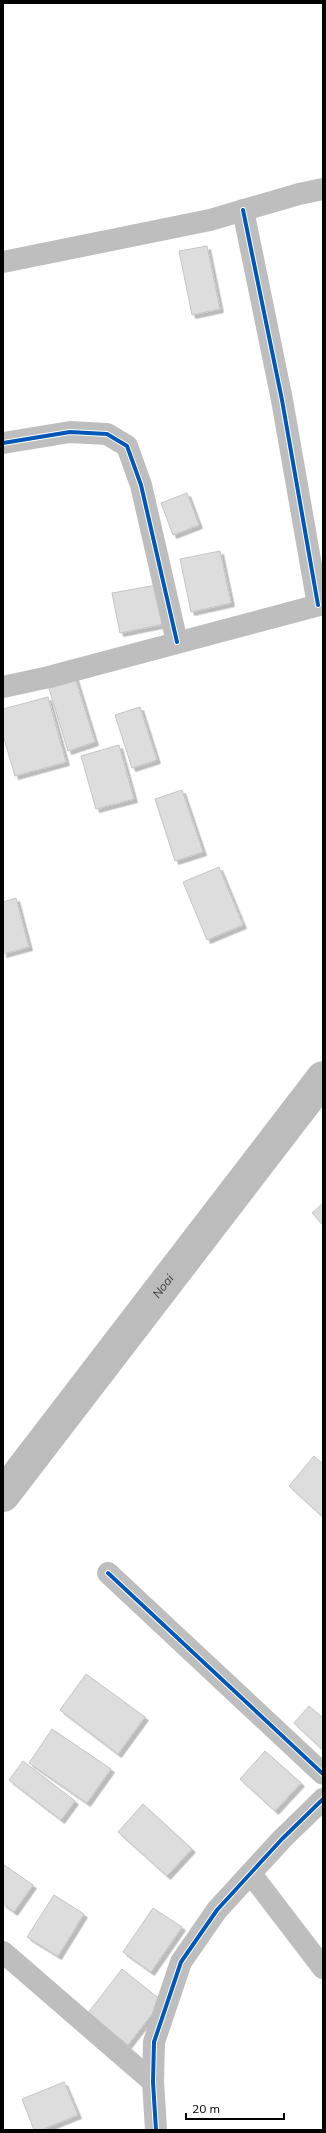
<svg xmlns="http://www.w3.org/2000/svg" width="326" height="2133" font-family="Mulish,sans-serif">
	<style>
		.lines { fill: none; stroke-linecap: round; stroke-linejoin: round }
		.canal { stroke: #bcbcbc; stroke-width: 34 }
		.building { fill: #ddd; stroke: #c5c5c5; filter: url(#shadow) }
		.street { stroke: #bebebe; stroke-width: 22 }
		.cycleway-casing { stroke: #fff; stroke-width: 6 }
		.cycleway { stroke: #0057b8; stroke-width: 4 }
		.labels { text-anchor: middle; stroke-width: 4; stroke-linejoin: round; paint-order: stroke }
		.water-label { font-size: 12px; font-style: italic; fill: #414141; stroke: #fff }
	</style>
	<defs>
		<filter id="shadow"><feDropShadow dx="3.5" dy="3.5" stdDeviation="0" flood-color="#0004"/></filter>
	</defs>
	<rect width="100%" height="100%" fill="#fff"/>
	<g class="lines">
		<path class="canal" id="s1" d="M3,1495L323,1078"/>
	</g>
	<g class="building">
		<polygon points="207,246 220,309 192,315 179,251"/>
		<polygon points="187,493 199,525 173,535 161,503"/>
		<polygon points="220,551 231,603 191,612 180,559"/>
		<polygon points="156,585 164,624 120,633 112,593"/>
		<polygon points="74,674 95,742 68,751 47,682"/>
		<polygon points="48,697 66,762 15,776 3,735 3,709"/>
		<polygon points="140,707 157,760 132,768 115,715"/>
		<polygon points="119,745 134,799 96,809 81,756"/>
		<polygon points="182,790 203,852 175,861 155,799"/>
		<polygon points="219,867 243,925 207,940 183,882"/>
		<polygon points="16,898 29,947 3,954 3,902"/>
		<polygon points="323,1203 323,1225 312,1213"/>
		<polygon points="314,1456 323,1464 323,1517 289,1486"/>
		<polygon points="86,1674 145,1717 118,1754 60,1710"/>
		<polygon points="309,1706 323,1718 323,1750 294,1723"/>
		<polygon points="52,1729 111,1769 87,1803 29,1763"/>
		<polygon points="265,1751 301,1783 275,1811 240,1779"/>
		<polygon points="23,1761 75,1801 61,1820 9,1780"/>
		<polygon points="143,1804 192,1849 167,1876 118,1832"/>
		<polygon points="3,1864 33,1885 14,1912 3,1904"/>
		<polygon points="54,1895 84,1914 58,1956 27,1937"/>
		<polygon points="153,1908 182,1927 151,1972 123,1952"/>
		<polygon points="122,1969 162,2001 128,2045 88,2013"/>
		<polygon points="64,2082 78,2115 41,2130 34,2130 22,2099"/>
	</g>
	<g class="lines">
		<g class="street">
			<polyline points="243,210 282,400 318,605"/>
			<polyline points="3,262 210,220 299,194 323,189"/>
			<polyline points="3,443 70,432 107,434 127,446 141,485 177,642"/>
			<polyline points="3,687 49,677 323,604"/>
			<polyline points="108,1573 323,1774"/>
			<polyline points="251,1874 323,1968"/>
			<polyline points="3,1952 153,2082"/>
			<polyline points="156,2130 153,2082 154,2042 181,1962 217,1910 282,1839 323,1799"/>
		</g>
		<g class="cycleway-casing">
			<g id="cycleway">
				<polyline points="243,210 282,400 318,605"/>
				<polyline points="3,443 70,432 107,434 127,446 141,485 177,642"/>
				<polyline points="108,1573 323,1774"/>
				<polyline points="156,2130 153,2082 154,2042 181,1962 217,1910 282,1839 323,1799"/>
			</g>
		</g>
		<use href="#cycleway" class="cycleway"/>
	</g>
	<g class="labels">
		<g class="water-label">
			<text dy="4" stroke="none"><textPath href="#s1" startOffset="263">Noai</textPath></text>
		</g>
	</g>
	<rect width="326" height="2133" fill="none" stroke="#000000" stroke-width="8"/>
	<path d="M186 2113v6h98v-6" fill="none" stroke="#000000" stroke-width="2"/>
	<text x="192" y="2113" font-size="12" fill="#000000" stroke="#ffffff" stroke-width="3" paint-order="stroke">20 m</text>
</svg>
